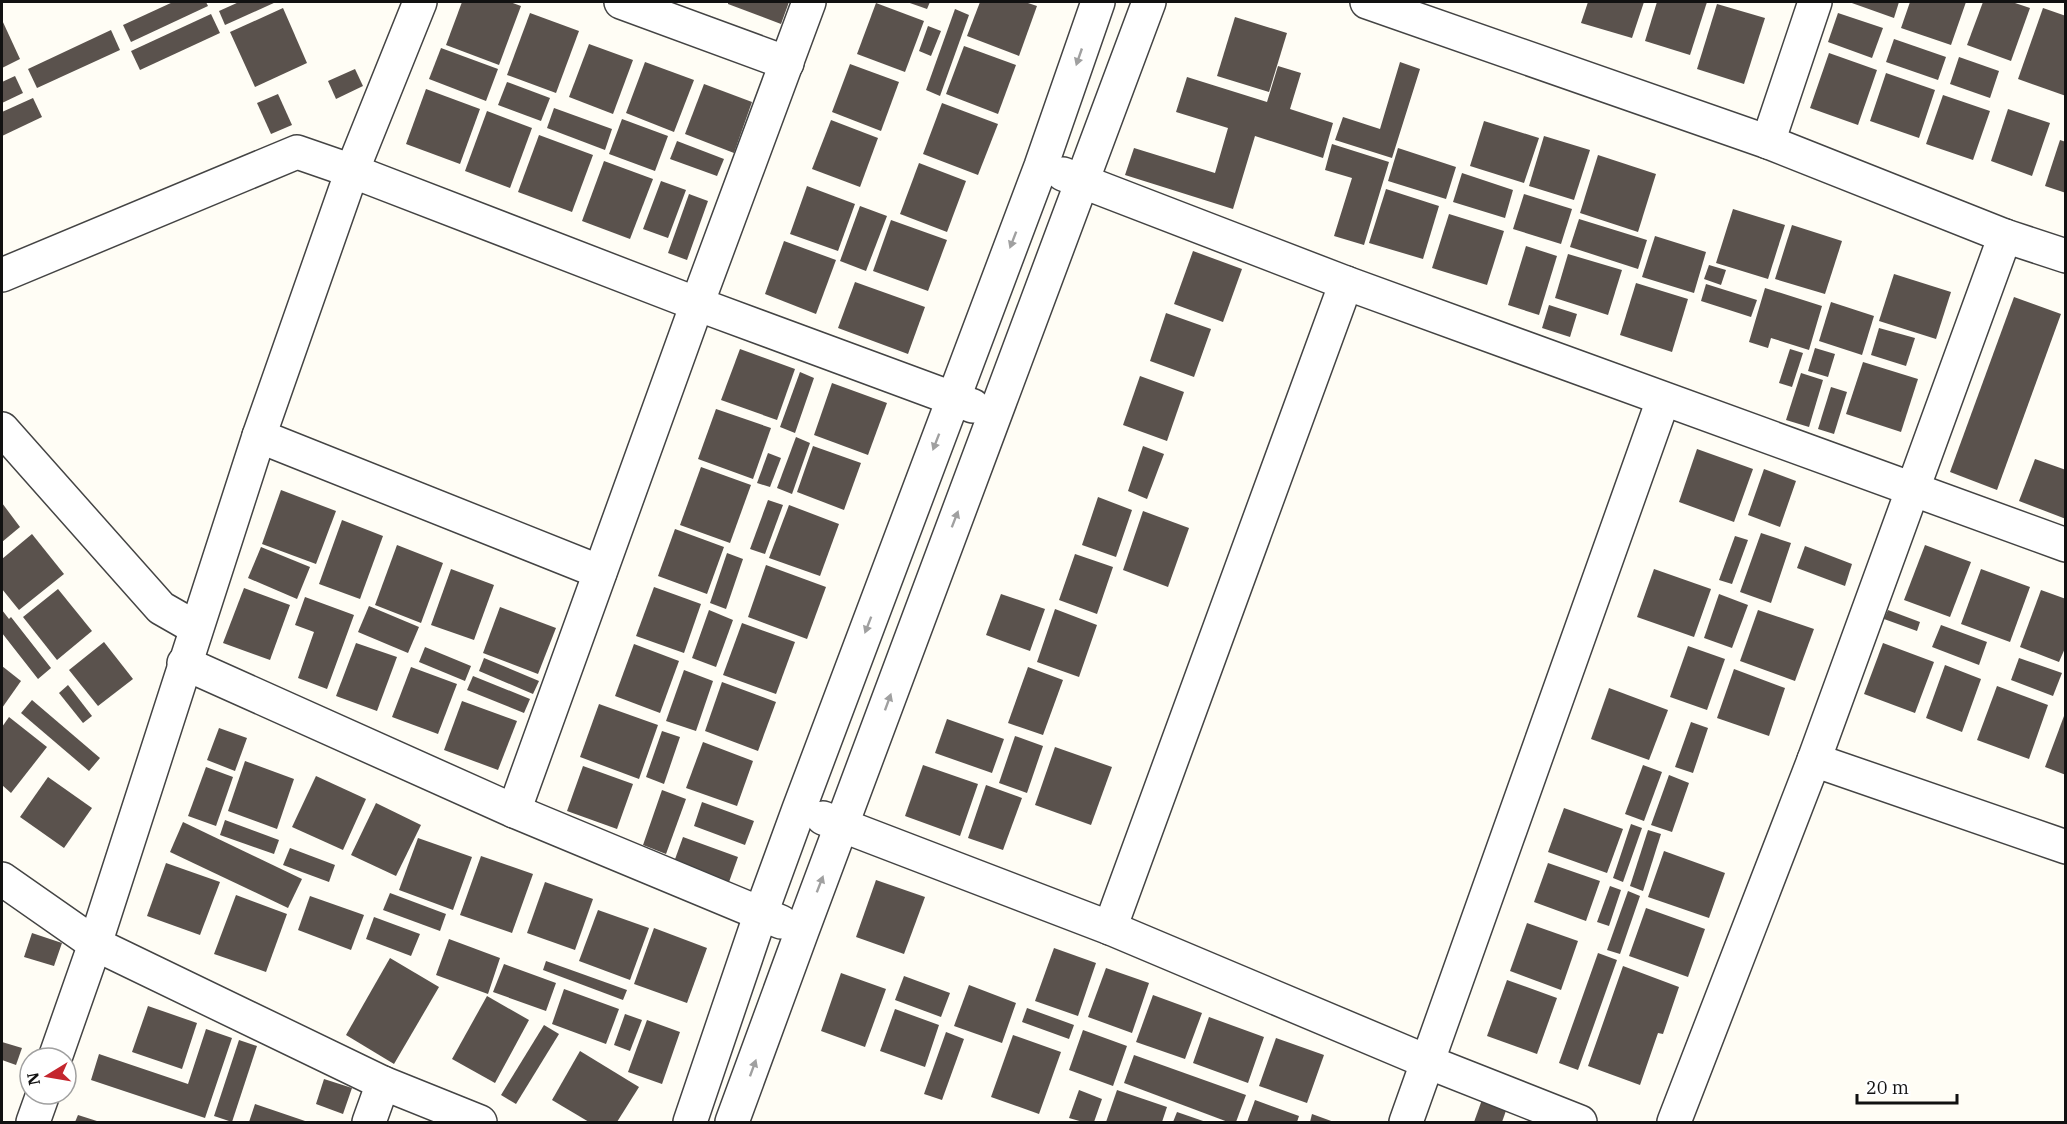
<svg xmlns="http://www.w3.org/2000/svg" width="2067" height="1124" font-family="'IBM Plex Serif',serif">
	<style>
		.building { fill: #5a524d }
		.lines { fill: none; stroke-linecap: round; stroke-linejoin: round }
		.minor-casing { stroke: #444; stroke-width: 36 }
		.minor { stroke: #fff; stroke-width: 33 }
		.oneway { fill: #a0a0a0 }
	</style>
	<rect width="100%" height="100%" fill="#fffdf5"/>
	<g class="building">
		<polygon points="173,2 206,2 208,6 131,42 123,25"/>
		<polygon points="239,2 276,2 225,25 219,11"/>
		<polygon points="462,2 510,2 521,6 499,65 446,45"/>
		<polygon points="728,2 789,2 781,24 728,4"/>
		<polygon points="907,2 930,2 927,9"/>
		<polygon points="980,2 1025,2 1037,6 1019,56 967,36"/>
		<polygon points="1588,2 1644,2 1632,38 1581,23"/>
		<polygon points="1657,2 1707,2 1690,55 1645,41"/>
		<polygon points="1849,2 1899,2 1894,18"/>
		<polygon points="1910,2 1966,2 1951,45 1901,28"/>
		<polygon points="1983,2 2012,2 2030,8 2011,61 1967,45"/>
		<polygon points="876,3 924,21 905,72 857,54"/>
		<polygon points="1717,4 1765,18 1744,84 1697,69"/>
		<polygon points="283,8 307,63 255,87 230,32"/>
		<polygon points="2043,8 2066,16 2066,96 2018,79"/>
		<polygon points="955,9 969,15 940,96 926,90"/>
		<polygon points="530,13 579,31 556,93 507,75"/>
		<polygon points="1838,13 1883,28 1872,58 1828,42"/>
		<polygon points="211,14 220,33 140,70 131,51"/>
		<polygon points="1235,17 1287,33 1269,92 1217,76"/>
		<polygon points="2,20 20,59 2,68"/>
		<polygon points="928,26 941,31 931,56 919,51"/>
		<polygon points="111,30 120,50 37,88 28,69"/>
		<polygon points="1894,39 1946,57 1938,80 1886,62"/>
		<polygon points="589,44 633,60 613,114 569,97"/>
		<polygon points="964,46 1016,65 998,114 946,94"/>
		<polygon points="441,48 498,69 486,101 429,79"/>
		<polygon points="1829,53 1877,70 1858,125 1810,108"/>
		<polygon points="1959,57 1999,71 1990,98 1950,84"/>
		<polygon points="645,62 694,80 674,132 626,113"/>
		<polygon points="1400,62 1420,69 1392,158 1335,140 1343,117 1380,129"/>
		<polygon points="850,64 899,82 881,131 832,112"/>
		<polygon points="1278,66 1301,73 1290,109 1333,123 1323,158 1255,136 1233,209 1125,175 1134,148 1215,173 1228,128 1176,112 1187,77 1267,102"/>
		<polygon points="355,69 363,86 336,99 328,81"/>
		<polygon points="1886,73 1935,90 1919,138 1870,121"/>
		<polygon points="15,76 23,93 2,103 2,82"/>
		<polygon points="507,82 550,98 541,121 498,105"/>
		<polygon points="704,84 752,102 734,153 685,134"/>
		<polygon points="426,89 480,109 460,164 406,144"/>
		<polygon points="278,94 292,125 271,134 257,103"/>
		<polygon points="1943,95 1990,111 1973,160 1926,144"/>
		<polygon points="33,98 42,117 2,136 2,112"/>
		<polygon points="942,103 998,124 978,175 923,154"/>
		<polygon points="554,108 612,129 605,150 547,128"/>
		<polygon points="2008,109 2050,123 2032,176 1991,161"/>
		<polygon points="487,111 532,128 510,188 465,171"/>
		<polygon points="622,119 668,136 655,171 609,154"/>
		<polygon points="831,120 878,138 860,187 812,169"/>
		<polygon points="1484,121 1539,138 1524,183 1470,166"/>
		<polygon points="539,135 593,155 572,212 518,192"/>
		<polygon points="1544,136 1590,150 1574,200 1529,186"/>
		<polygon points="2060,140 2066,142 2066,193 2045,186"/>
		<polygon points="677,141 724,159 717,176 670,159"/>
		<polygon points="1332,144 1389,162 1364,245 1334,236 1352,178 1325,170"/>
		<polygon points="1398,148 1456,167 1446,199 1388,181"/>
		<polygon points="1598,155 1656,174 1638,232 1580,213"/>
		<polygon points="604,161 653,179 630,239 582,221"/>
		<polygon points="919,163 966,181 947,232 900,214"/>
		<polygon points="1462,173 1513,190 1505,218 1453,202"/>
		<polygon points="661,181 686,190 668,238 643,229"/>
		<polygon points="807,186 855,204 838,251 790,234"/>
		<polygon points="1386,189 1439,206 1423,259 1369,243"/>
		<polygon points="689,194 708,201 687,260 668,253"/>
		<polygon points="1524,194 1572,209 1561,244 1513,229"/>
		<polygon points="860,206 887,216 866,271 840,261"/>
		<polygon points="1733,209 1785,225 1768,279 1716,263"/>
		<polygon points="1449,214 1504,231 1487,285 1432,268"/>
		<polygon points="1579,219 1647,240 1638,269 1570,247"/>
		<polygon points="891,220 947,240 928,291 873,271"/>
		<polygon points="1792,225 1842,241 1825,294 1775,279"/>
		<polygon points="1655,236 1706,252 1694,293 1642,277"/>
		<polygon points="784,241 836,260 816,314 765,294"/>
		<polygon points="1526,246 1557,256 1539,315 1508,305"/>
		<polygon points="1193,251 1242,269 1223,322 1174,304"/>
		<polygon points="1568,254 1622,270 1608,315 1555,298"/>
		<polygon points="1709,265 1726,270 1721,285 1704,279"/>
		<polygon points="1894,274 1951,292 1936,339 1879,321"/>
		<polygon points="855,282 925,307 908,354 838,328"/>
		<polygon points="1636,283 1688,299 1672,352 1620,335"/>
		<polygon points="1706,284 1757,300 1751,317 1701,301"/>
		<polygon points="1765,288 1822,306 1809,350 1771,338 1768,348 1749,342"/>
		<polygon points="2014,297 2061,314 1997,490 1950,472"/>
		<polygon points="1831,302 1874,316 1862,355 1819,341"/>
		<polygon points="1549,305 1577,314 1570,337 1542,328"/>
		<polygon points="1166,313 1211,329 1194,377 1150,361"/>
		<polygon points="1879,328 1915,338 1906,366 1871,355"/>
		<polygon points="1815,348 1835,354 1828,377 1808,371"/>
		<polygon points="740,349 795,369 777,420 721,400"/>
		<polygon points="1790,349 1803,353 1792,387 1779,383"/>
		<polygon points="1863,362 1918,379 1901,432 1846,414"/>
		<polygon points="800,372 814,378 795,433 780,427"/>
		<polygon points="1801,373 1823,380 1809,427 1786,420"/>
		<polygon points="1140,376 1184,392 1167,441 1123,425"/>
		<polygon points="832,383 887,403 868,455 814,435"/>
		<polygon points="1831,387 1847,392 1834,434 1818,429"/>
		<polygon points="716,409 771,428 753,479 698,459"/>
		<polygon points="796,437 810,443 792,494 777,488"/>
		<polygon points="813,446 861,463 844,510 797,492"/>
		<polygon points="1143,446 1164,454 1147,499 1128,491"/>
		<polygon points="1697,449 1753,469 1734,522 1679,502"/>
		<polygon points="768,453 781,458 770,487 757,483"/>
		<polygon points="2035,459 2066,470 2066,519 2019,501"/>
		<polygon points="701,467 751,485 730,543 680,525"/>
		<polygon points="1764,469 1796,481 1780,527 1748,515"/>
		<polygon points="281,490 336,511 316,564 262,544"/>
		<polygon points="1098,497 1132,510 1116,557 1082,545"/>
		<polygon points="768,500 783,505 765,554 750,549"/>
		<polygon points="2,503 20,527 2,542"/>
		<polygon points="789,505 839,524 820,576 769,558"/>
		<polygon points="1143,511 1189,528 1168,587 1123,570"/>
		<polygon points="342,520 383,536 360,599 319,584"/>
		<polygon points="675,529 724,547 707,594 658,576"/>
		<polygon points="1761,533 1791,543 1771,603 1740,592"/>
		<polygon points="32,534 64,574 19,610 2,589 2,559"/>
		<polygon points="1735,536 1748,540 1732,584 1719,580"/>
		<polygon points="397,545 443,563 421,623 375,605"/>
		<polygon points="1925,545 1971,562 1950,617 1904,600"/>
		<polygon points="1805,546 1852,564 1845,586 1797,568"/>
		<polygon points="261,547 310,567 297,599 248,578"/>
		<polygon points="727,553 743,559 726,609 710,603"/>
		<polygon points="1075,554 1113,567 1097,614 1059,600"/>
		<polygon points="766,565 826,587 807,639 748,617"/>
		<polygon points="451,569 494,585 474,640 431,625"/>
		<polygon points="1654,569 1711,589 1694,637 1637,617"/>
		<polygon points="1981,569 2030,587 2010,642 1961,624"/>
		<polygon points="654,587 701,604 684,653 636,636"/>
		<polygon points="244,588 290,605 270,660 223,643"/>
		<polygon points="58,589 92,631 57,660 23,617"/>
		<polygon points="2041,590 2066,599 2066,646 2059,662 2020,647"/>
		<polygon points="1001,594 1045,609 1030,651 986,635"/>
		<polygon points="1719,594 1748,605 1732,648 1704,638"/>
		<polygon points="305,597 354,615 327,689 298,678 314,632 295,625"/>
		<polygon points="369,606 419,627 408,653 358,632"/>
		<polygon points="500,607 556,628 538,674 483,653"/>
		<polygon points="1055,609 1097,625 1079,677 1037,662"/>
		<polygon points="2,610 9,619 11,617 51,668 38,679 2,633"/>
		<polygon points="709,610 733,620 716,667 692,658"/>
		<polygon points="1758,610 1814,629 1795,681 1740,661"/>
		<polygon points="1888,610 1920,622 1917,631 1884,619"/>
		<polygon points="742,623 795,642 776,694 723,675"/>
		<polygon points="1941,625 1987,642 1979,665 1932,647"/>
		<polygon points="104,642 133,679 98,706 69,670"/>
		<polygon points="356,643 397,657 377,711 336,696"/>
		<polygon points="1883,643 1934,662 1915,713 1864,694"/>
		<polygon points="634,644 679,661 660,713 615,696"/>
		<polygon points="1688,646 1725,659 1707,710 1670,697"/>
		<polygon points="425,647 471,666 465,681 419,662"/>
		<polygon points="484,658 539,681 533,694 479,671"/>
		<polygon points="2019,658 2062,673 2053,696 2011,680"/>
		<polygon points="1945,665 1981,679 1962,732 1926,718"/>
		<polygon points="2,666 21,681 2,708"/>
		<polygon points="411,667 457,684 438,734 392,717"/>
		<polygon points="1028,667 1063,680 1043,735 1008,723"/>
		<polygon points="1734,669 1785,688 1769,736 1717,718"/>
		<polygon points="684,670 713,681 696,731 666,721"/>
		<polygon points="473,676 530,699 524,713 467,690"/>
		<polygon points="722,682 776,702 758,751 705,731"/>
		<polygon points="68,685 92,716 83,723 59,693"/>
		<polygon points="1997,686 2048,705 2029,759 1977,740"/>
		<polygon points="1609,688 1668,710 1649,760 1591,739"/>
		<polygon points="32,700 100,758 89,771 21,713"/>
		<polygon points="462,701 517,721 498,770 444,750"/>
		<polygon points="599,704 658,725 639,779 580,757"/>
		<polygon points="2064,716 2066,717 2066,775 2045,767"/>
		<polygon points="9,717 47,747 11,793 2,785 2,727"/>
		<polygon points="947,719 1004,739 992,773 935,753"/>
		<polygon points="1691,722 1708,728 1693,773 1675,767"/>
		<polygon points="219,728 247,738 235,771 207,760"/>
		<polygon points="662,731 680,737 664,784 646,777"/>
		<polygon points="1015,736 1043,746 1027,793 999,783"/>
		<polygon points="703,742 753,761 737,806 686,788"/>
		<polygon points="1055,747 1112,767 1091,825 1035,805"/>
		<polygon points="245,761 294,779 277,829 228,811"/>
		<polygon points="923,765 978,784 960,836 905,816"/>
		<polygon points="1643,765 1662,772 1644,821 1625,814"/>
		<polygon points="583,766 633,784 617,829 567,811"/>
		<polygon points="206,767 233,777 216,826 188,816"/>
		<polygon points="1669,775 1689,783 1672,832 1651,825"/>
		<polygon points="316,776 366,799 343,850 292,827"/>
		<polygon points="48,777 92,808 64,848 20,817"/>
		<polygon points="986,785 1022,798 1003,850 968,838"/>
		<polygon points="662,790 686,799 666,854 643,845"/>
		<polygon points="702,802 754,821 745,845 694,826"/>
		<polygon points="376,803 421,825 396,876 351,855"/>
		<polygon points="1564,808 1623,829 1607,873 1548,852"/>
		<polygon points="225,820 279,840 274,854 220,835"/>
		<polygon points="183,822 302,879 288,908 170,852"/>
		<polygon points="1631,824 1642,828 1623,882 1613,878"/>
		<polygon points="1648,830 1661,834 1643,891 1630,886"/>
		<polygon points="683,837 738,857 729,882 674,862"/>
		<polygon points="418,838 472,857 453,910 399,890"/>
		<polygon points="290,848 335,865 329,882 283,865"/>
		<polygon points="1664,851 1725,873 1709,918 1648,897"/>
		<polygon points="481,856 533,874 512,933 460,915"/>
		<polygon points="166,863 220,882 200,935 147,916"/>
		<polygon points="1548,863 1600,881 1586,921 1534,902"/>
		<polygon points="876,880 925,897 904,954 856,937"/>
		<polygon points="545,882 593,899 575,950 527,933"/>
		<polygon points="1610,886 1621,890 1609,926 1597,922"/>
		<polygon points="1628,891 1640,896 1620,954 1607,950"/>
		<polygon points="390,893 446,914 440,931 383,910"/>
		<polygon points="236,895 287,914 266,972 214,954"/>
		<polygon points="310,896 364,915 351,950 298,930"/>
		<polygon points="1646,908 1705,929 1688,977 1629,956"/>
		<polygon points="598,910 649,928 630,980 579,961"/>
		<polygon points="374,917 420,934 411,956 366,939"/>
		<polygon points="1527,923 1578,941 1561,990 1510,971"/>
		<polygon points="654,928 707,948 687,1003 634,984"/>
		<polygon points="32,933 62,943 54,966 24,957"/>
		<polygon points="449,939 500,958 488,994 436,975"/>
		<polygon points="1054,948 1096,963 1078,1016 1035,1001"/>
		<polygon points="1598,953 1617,960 1578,1070 1559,1063"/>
		<polygon points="390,958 439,987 394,1064 346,1035"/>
		<polygon points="546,961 627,990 623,1000 543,970"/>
		<polygon points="504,964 556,983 546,1011 493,992"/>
		<polygon points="1623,966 1679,987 1663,1034 1658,1033 1640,1085 1588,1066"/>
		<polygon points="1106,968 1149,983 1132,1033 1088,1017"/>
		<polygon points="841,973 886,989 865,1047 821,1031"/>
		<polygon points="904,976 950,993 941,1017 895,1000"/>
		<polygon points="1507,980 1557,998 1537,1054 1487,1036"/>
		<polygon points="969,985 1016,1003 1002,1043 954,1026"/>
		<polygon points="564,989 619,1009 606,1044 552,1024"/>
		<polygon points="1153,995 1202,1013 1185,1059 1136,1042"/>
		<polygon points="487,996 529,1020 495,1083 452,1059"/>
		<polygon points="148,1006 197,1023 182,1069 132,1052"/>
		<polygon points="1027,1008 1074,1025 1069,1039 1022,1022"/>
		<polygon points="895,1009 939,1025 925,1067 880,1051"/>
		<polygon points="625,1014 642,1020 630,1051 614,1045"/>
		<polygon points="1209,1017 1264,1037 1248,1083 1193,1063"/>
		<polygon points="647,1020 680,1032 662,1084 628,1072"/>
		<polygon points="544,1025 559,1034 516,1104 501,1095"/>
		<polygon points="206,1029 232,1038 205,1118 91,1080 99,1054 188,1084"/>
		<polygon points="1083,1030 1127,1046 1113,1086 1069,1070"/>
		<polygon points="946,1032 964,1039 942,1100 924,1094"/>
		<polygon points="1013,1035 1061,1052 1039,1114 991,1097"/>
		<polygon points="1276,1038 1324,1055 1307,1103 1259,1086"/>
		<polygon points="239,1040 257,1046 232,1122 214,1116"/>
		<polygon points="2,1042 22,1048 16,1065 2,1060"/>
		<polygon points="580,1051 639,1087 617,1122 589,1122 552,1100"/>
		<polygon points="1134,1055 1246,1095 1236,1122 1228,1122 1124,1083"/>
		<polygon points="324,1079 352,1088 343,1114 316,1104"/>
		<polygon points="1079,1090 1102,1099 1094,1122 1083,1122 1069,1118"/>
		<polygon points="1117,1090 1167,1107 1162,1122 1106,1122"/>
		<polygon points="1483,1097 1508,1105 1502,1122 1474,1122"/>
		<polygon points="1255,1100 1299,1116 1297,1122 1247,1122"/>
		<polygon points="255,1104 308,1122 249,1122"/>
		<polygon points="1177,1112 1206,1122 1173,1122"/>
		<polygon points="1312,1114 1334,1122 1310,1122"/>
		<polygon points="78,1115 100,1122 75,1122"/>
	</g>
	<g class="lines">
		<g class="minor-casing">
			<g id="minor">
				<polyline points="621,2 787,63"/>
				<polyline points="1367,2 1768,142 2005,236 2066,256"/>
				<polyline points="1768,142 1815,2"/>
				<polyline points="1063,174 1346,283 2066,545"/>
				<polyline points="2,275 297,152 352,171 697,304 973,406"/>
				<polyline points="2,429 161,608 196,628"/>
				<polyline points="259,436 600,572"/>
				<polyline points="184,663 514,811 781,922"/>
				<polyline points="1814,760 2066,847"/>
				<polyline points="514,811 697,304 809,2"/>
				<polyline points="823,818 1110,928 1428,1062 1580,1122"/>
				<polyline points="2,879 95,944 383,1083 480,1122"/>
				<polyline points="1110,928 1346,283"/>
				<polyline points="55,1058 95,944 259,436 352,171 420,2"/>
				<polyline points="33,1122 43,1094"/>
				<polyline points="369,1122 383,1083"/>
				<polyline points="690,1122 761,913 799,809 1041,166 1098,2"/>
				<polyline points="732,1122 802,931 1149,2"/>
				<polyline points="1406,1122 1663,400"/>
				<polyline points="1674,1122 1814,760 2005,236"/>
			</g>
		</g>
		<use href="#minor" class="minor"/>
	</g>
	<defs><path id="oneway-solid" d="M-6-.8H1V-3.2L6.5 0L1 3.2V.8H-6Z" transform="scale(1.5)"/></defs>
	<g class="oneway">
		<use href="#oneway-solid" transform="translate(1079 57) rotate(109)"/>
		<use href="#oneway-solid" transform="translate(1013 240) rotate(111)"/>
		<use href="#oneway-solid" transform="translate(936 442) rotate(111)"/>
		<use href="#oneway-solid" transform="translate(955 519) rotate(-69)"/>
		<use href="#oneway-solid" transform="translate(868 625) rotate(111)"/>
		<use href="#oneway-solid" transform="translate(888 702) rotate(-70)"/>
		<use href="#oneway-solid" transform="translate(820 884) rotate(-69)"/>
		<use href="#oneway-solid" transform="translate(753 1068) rotate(-70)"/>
	</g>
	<rect width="2067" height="1124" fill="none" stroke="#111111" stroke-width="6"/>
	<g transform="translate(48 1076) rotate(259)"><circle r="28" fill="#ffffff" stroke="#a0a0a0" stroke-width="1.5"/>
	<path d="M0-4.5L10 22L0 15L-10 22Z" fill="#c4262e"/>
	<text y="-9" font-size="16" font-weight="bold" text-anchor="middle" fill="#111111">N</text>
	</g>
	<path d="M1857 1094v9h100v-9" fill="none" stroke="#111111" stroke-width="3"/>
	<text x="1866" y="1094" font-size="18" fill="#111111" stroke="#ffffff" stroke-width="4.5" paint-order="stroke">20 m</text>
</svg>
